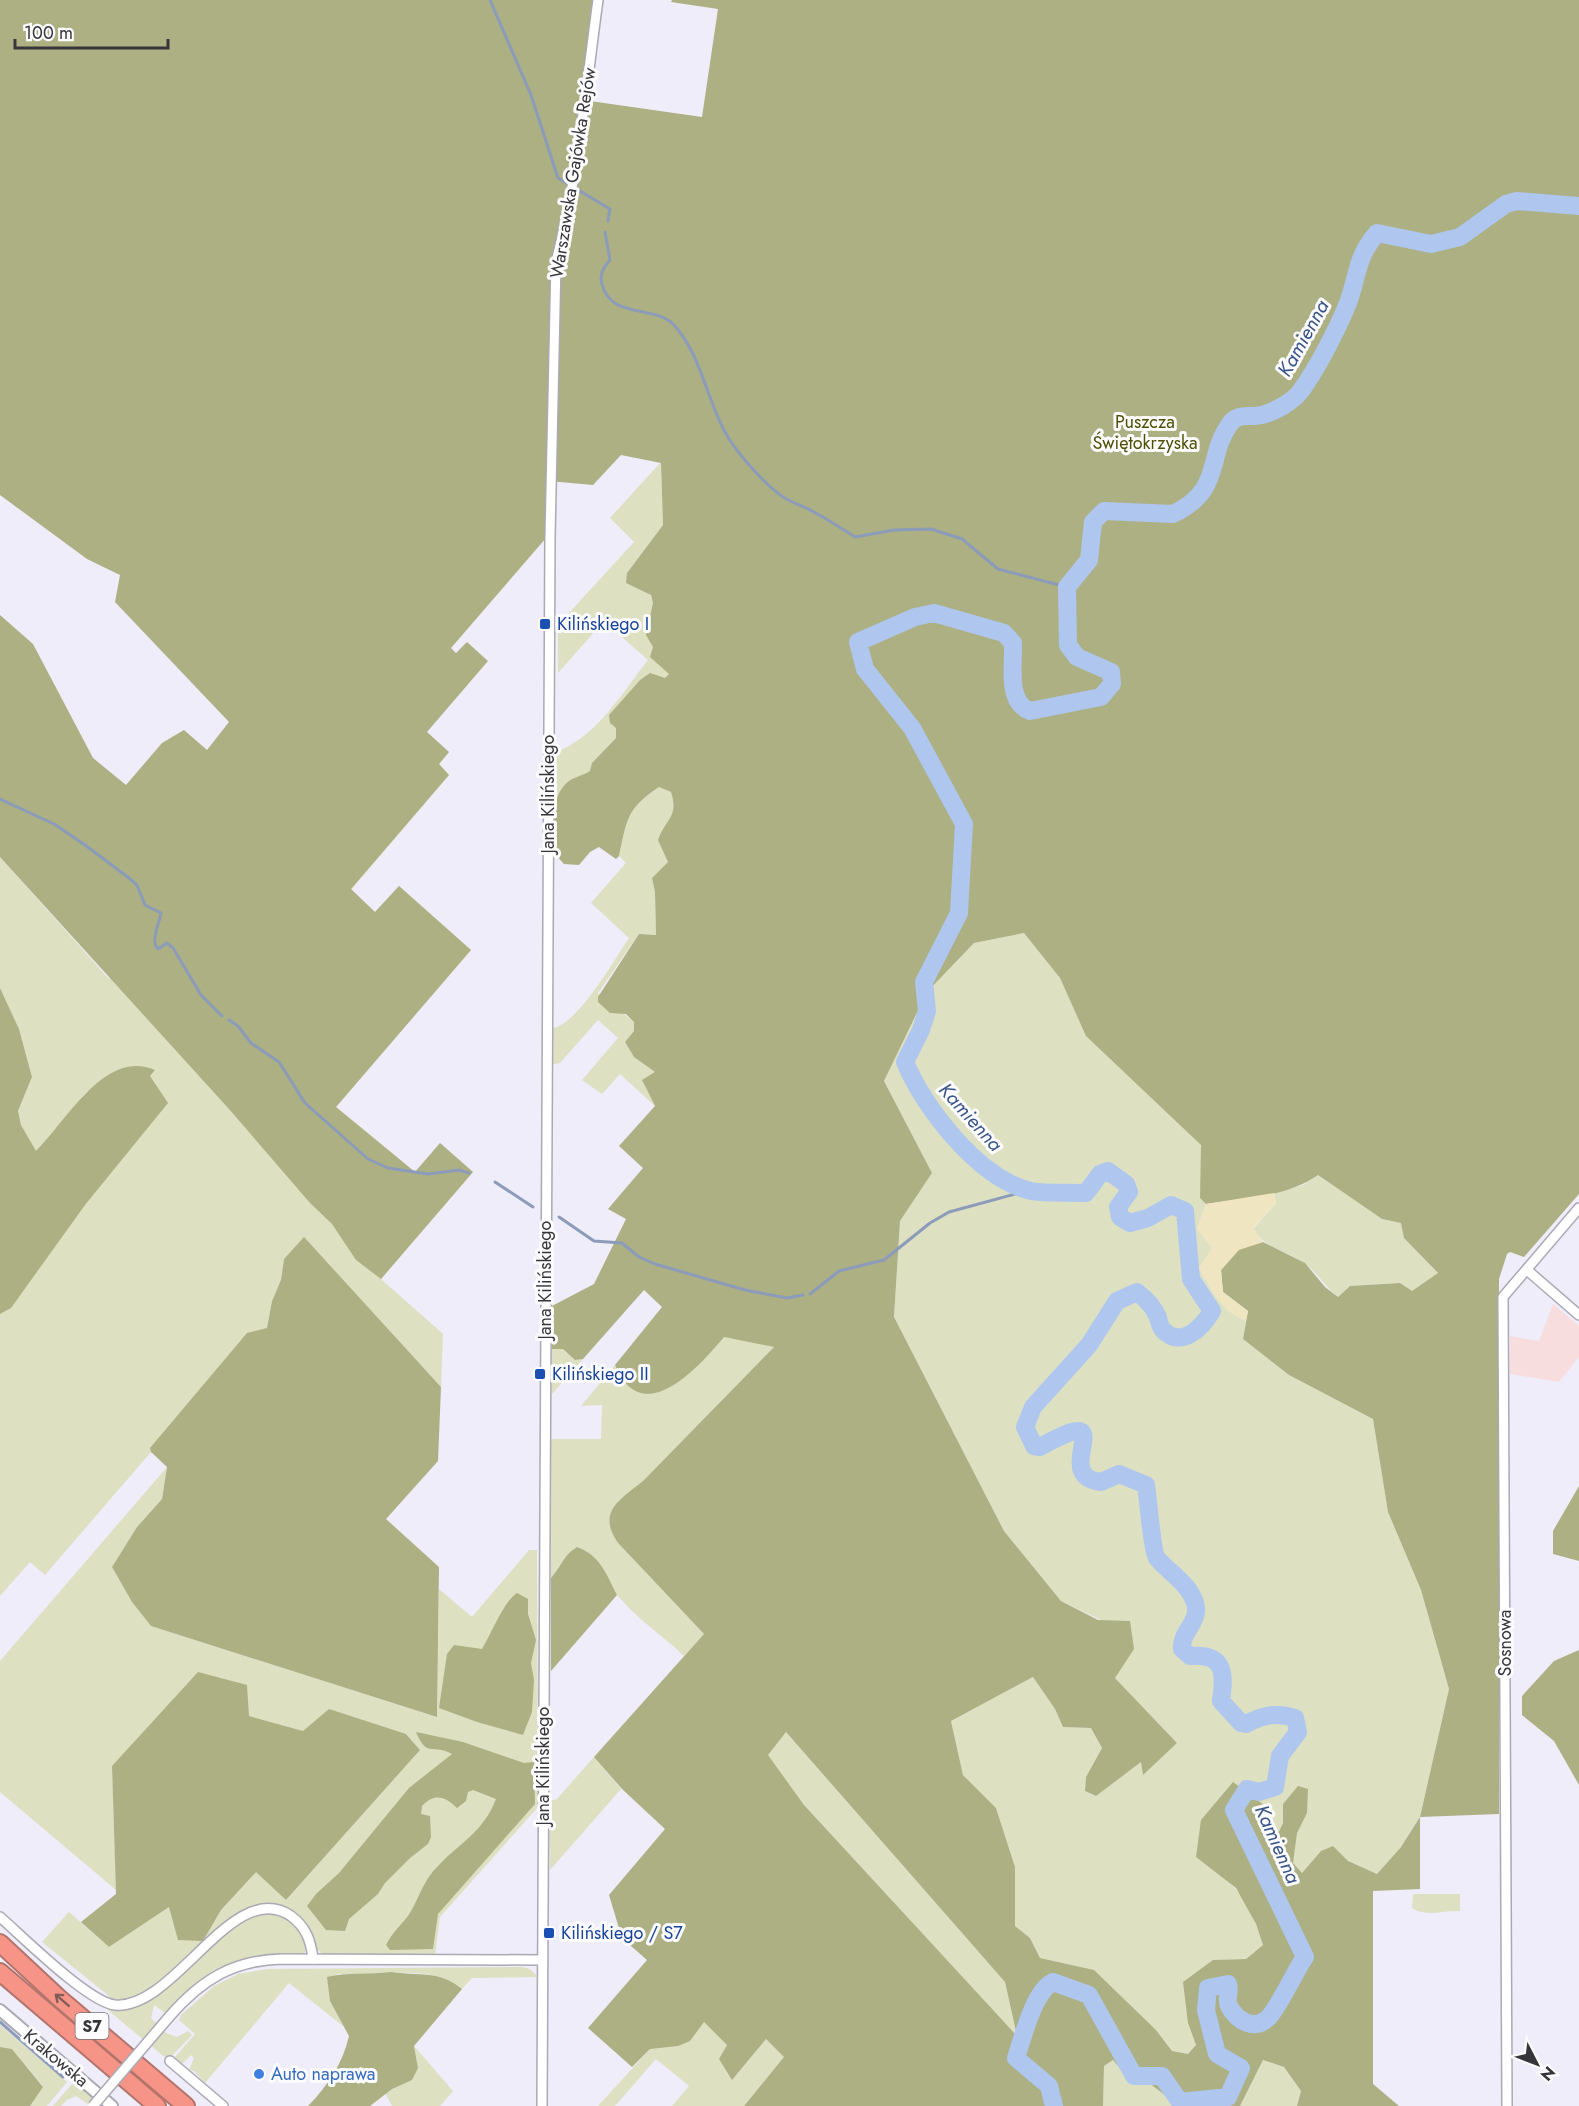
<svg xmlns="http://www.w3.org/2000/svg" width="1579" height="2106" font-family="Jost,sans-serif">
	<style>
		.industrial { fill: #f8ddde }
		.green { fill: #dde1c2 }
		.forest { fill: #acb082; fill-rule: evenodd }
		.sand { fill: #efe5c0 }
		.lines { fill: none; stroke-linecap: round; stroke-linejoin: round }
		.stream { stroke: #8b9bb9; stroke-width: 3 }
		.river { stroke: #afc6ef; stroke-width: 18 }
		.minor-casing { stroke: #aaa9b4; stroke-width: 12 }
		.tertiary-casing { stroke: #aaa9b4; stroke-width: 14 }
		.motorway-casing { stroke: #b3746c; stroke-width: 20 }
		.minor { stroke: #fff; stroke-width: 9 }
		.tertiary { stroke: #fff; stroke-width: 10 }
		.motorway { stroke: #f69587; stroke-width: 16 }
		.minor-bridge-casing { stroke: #aaa9b4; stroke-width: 12; stroke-linecap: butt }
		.minor-bridge { stroke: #fff; stroke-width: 9 }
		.oneway { stroke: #835c59 }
		.transit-dot { fill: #1a4fb4; stroke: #fcfbfe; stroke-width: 2 }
		.shop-dot { fill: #3f7fe0; stroke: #fcfbfe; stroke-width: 2 }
		.labels { text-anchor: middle; stroke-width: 6; stroke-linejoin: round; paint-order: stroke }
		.shield { fill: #fcfbfe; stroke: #717175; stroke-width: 1.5 }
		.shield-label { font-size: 16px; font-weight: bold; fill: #36363a }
		.street-label { font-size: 18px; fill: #36363a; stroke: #fcfbfe }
		.park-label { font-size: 18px; fill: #4d5000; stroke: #fcfbfe }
		.transit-label { font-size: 18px; fill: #164399; stroke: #fcfbfe; text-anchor: start }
		.shop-label { font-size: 18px; fill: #366cbe; stroke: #fcfbfe; text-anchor: start }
		.water-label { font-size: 20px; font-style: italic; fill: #385489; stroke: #fcfbfe }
	</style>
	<rect width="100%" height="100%" fill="#eeedf9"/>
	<polygon class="industrial" points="1553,1304 1579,1326 1579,1357 1559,1382 1510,1374 1510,1336 1539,1341"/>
	<g class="green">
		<path d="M661,462L663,525L627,573V582L651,595L669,674L665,678L640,680L609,715L616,728V738L593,762L591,771C570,783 566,782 555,805L556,752C598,736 621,694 648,660L604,621L558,673V625L634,542L610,518Z"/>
		<polygon points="449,752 439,764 449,775 351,890 375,912 399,886 471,950 336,1107 415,1172 440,1143 473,1172 381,1279 443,1334 441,1387 304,1238 284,1259 281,1280 272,1301 267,1328 151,1448 151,1452 45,1575 30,1562 0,1596 0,1244 88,1090 36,1152 21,1125 18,1111 32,1077 19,1029 0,988 0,857 109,979"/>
		<path d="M659,787L671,792C679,817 666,818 659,840L668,862L652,878L655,892L656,935L639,934L598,993L634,1022V1031L625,1042L634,1057L655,1072L645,1087L655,1106L620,1074L602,1094L582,1080L618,1038L598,1020L560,1063L551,1065L553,1028C578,1024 614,960 629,938L591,903L626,863L619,856C627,820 626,809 659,787Z"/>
		<path d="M1024,933L1060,978L1083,1028L1200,1142L1203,1159L1200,1198L1206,1204L1197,1229L1213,1248L1199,1268C1212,1290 1221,1311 1246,1321L1243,1339L1289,1375L1373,1419L1388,1512L1421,1590L1449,1689L1420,1817L1401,1847L1377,1874L1321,1851L1302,1873L1293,1863L1227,1881C1246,1895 1256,1923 1263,1945L1246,1959L1213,1960L1188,2023L1196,2045L1188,2054L1172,2051L1156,2030L1085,1968L1040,1958L1030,1938L1015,1926V1867L996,1808L963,1775L951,1721L1033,1677L1055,1709L1063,1727L1091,1728L1102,1748L1086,1777L1085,1791L1095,1796L1141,1762L1143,1774L1177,1743L1115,1678L1103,1621L1061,1601L1004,1531L894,1317L900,1221L932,1173L884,1081L927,992L974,943Z"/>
		<path d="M1318,1175L1382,1219L1402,1223L1404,1238L1438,1273L1412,1292L1400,1283L1350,1286L1338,1297C1326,1288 1317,1272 1304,1263C1284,1249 1268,1251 1253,1229L1276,1203L1274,1193L1303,1185Z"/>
		<path d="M724,1337L775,1346L643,1481L619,1500V1544L704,1634L684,1656C663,1636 636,1618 618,1596C603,1577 601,1556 577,1547C564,1554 561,1567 551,1578V1439H601L602,1405L581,1406L615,1365L620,1376L646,1393Z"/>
		<polygon points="552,1349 563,1349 575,1360 583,1359 552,1394"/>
		<path d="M167,1467L162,1499L137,1527L112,1567L132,1602L151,1626L437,1717L439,1589L472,1617L529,1550H537L538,1807L440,1917L435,1956L323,1954C314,1949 314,1939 310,1930C293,1900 258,1900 233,1918L149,1991C136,1999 123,2001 108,1999L109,1996L42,1942L69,1912L109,1947L169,1907L203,1941L221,1910L256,1871L286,1900L420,1750L406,1734L303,1731L248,1716L247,1685L112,1766L116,1890L0,1792V1661Z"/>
		<polygon points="786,1732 1005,1982 1017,2037 804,1805 767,1755"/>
		<polygon points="594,1757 621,1789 550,1870 549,1801 557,1799"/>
		<path d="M1413,1894H1460V1911C1442,1910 1428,1918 1412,1908Z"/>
		<path d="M263,1913C285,1913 298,1925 307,1944L305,1952L299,1955C232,1955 210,1964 165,2013L154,2005L151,2018L166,2033L177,2037L188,2031L192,2035L168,2060L103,2006L129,2008L147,2001L237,1925Z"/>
		<path d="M522,1967L530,1969L538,1977L472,1978L462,1989C432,1963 376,1977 338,1974L330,2001L344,2027L289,1983L205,2083L194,2071L189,2070L194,2058L191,2055L182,2064L175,2057L195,2034L179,2020L181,2015L214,1986L238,1974L267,1969Z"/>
		<polygon points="704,2022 727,2045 732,2080 766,2039 785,2057 744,2106 672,2106 689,2086 656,2059 615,2106 598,2106 650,2049"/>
		<polygon points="0,2025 67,2082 47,2106 30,2106 43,2086 12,2049 0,2047"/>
		<polygon points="414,2046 453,2091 440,2106 392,2106 385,2093 418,2068"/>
		<polygon points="1113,2060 1131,2081 1149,2083 1179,2106 1103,2106 1104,2066"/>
		<polygon points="1263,2060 1284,2067 1301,2091 1297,2106 1240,2106"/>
		<polygon points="77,2083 105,2106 91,2106 76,2096 67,2100 61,2106 53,2106 71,2085"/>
	</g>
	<g class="forest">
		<path d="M0,0H603L590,101L702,117L718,9L671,2L672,0H1579V1194L1524,1257L1510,1252L1507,1254L1499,1279V1814L1420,1817V1889L1373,1891V2084L1399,2106H1297L1301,2091L1284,2067L1263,2060L1240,2106H1179L1149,2083L1131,2081L1113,2060L1104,2066L1103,2106H744L784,2057L766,2039L732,2080L719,2059L727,2045L704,2022L690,2041L678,2046L650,2049L632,2067L588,2028L647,1960L622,1938L609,1895L665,1829L622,1789L594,1757L704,1634L619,1544C596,1513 619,1500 643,1481L774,1347L724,1337C699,1367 642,1431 615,1365L662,1307L644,1290L583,1359L575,1360L563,1349H552V1306L594,1284L626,1219L608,1209L643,1168L619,1146L655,1106L642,1080L655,1072L634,1057L625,1042L634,1031V1022L626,1014L610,1013L598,1002V997L639,934L656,935L655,892L652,878L668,862L658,840C666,818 679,817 671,792L659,787C626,809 627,820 619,856L616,859L599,847L590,852L579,865L564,864L553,852C554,830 549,796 569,781C575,777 584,775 590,771L592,763L616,738V728L610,723L609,715L640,680L650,673L665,678L669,674L650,657L653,647L646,635L653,603L651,595L626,583L627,573L663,525L661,463L621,455L593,485L549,481L546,538L451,648L456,653L467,642L488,661L427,732L449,752L439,764L449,775L351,889L375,912L399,886L471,950L336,1107L415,1172L440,1143L473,1172L381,1279L356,1260L332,1224L310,1203L229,1109L0,857V615L33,644L93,758L126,785L162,743L184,730L207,750L229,722L115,602L120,575L87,559L0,495ZM1024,933L1060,978L1086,1036L1201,1145L1200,1198L1206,1204C1244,1198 1287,1197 1318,1175L1382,1219L1401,1223L1404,1238L1438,1273L1412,1291L1400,1283L1350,1286L1338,1297L1325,1287L1305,1263L1263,1242L1239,1249L1221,1270L1223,1292L1248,1311L1243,1339L1289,1375L1373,1419L1388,1512L1421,1590L1449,1689L1420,1817L1401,1847L1377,1874L1348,1861L1333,1846L1321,1851L1302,1873L1293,1863L1297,1833L1307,1813L1308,1789L1298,1786L1283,1804V1823L1276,1838L1266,1831L1264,1805L1233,1782L1201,1820L1196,1857L1236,1888L1256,1924L1263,1945L1246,1959L1213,1960L1183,1982L1188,2023L1196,2045L1188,2054L1172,2051L1156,2030L1094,1970L1040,1958L1030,1938L1015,1926V1867L996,1808L963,1775L951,1721L1033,1677L1055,1709L1063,1727L1091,1728L1102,1748L1086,1777L1085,1791L1096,1796L1141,1762L1143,1775L1177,1743L1115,1678L1134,1649L1130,1621L1098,1620L1061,1601L1004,1531L894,1317L900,1221L932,1173L884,1081L927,992L974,943ZM786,1732L1005,1982L1017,2036L804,1805L768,1755Z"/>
		<path d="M0,988L19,1029L32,1077L18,1111L21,1125L36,1151C66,1122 105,1048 155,1070L150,1076L168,1103L85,1205L11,1308L0,1314Z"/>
		<polygon points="304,1237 441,1387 438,1461 386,1519 439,1567 437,1717 151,1626 132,1602 112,1567 137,1527 162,1499 167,1467 151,1452 150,1448 247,1333 267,1328 272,1301 281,1280 284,1259"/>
		<polygon points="1579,1486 1579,1561 1553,1554 1553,1531"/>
		<path d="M577,1547C601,1556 606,1574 617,1595L551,1671V1578C561,1567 564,1554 577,1547Z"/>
		<path d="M517,1593L528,1599V1614L536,1640L531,1663L534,1680L532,1712L523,1735L477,1722L439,1708L447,1654L454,1645L482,1649C491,1634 504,1601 517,1593Z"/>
		<polygon points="1579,1650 1579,1785 1554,1741 1522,1715 1522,1696 1554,1661"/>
		<polygon points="198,1672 247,1685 249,1716 303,1731 329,1709 406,1734 420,1750 286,1900 256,1872 221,1910 203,1941 178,1940 169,1907 109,1947 81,1922 116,1894 112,1766"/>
		<path d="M416,1732L463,1742L524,1763L534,1762L535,1804L438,1914L433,1949L390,1950L386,1945C392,1933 400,1926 408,1916C420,1898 421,1883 439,1865C461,1842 484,1831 496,1799L473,1790L468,1792L466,1801L457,1808C445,1796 434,1793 422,1806L421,1814L430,1816L431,1837L428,1844L410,1858L385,1883L378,1894L349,1919L345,1931L326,1930L307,1906L316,1894L339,1873L409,1788L452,1754C433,1743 427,1759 416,1732Z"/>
		<path d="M391,1972C418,1976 440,1970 462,1989L414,2046L418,2068L412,2080L392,2089L370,2106H308C327,2087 343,2063 349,2036L330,2001L327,1977C347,1972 370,1975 391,1972Z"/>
		<polygon points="0,2047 12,2049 43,2087 30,2106 0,2106"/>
	</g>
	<path class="sand" d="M1274,1193L1276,1203L1253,1228L1263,1242L1239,1250L1221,1270L1223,1292L1248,1311L1246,1321C1221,1311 1212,1290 1199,1268L1212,1248L1197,1229L1206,1204Z"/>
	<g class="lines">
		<g class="stream">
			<polyline points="490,0 531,95 558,178 610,209 608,221"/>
			<path d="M605,232L610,260C604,267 599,274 602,284C611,320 654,304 674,325C701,355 706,397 725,432C735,451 762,481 779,494C788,502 802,505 812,511C827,519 841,528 855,537L894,530L931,529L962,539L998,569L1067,587"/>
			<path d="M0,799L54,824L85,845L129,878L137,885L145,905L161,913C159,925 150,941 158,949L167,943L173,948L201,995L222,1016"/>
			<polyline points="229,1020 238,1026 251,1043 279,1062 305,1103 368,1159 388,1168 428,1174 459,1170 469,1173"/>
			<polyline points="495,1182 533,1207"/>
			<polyline points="559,1217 594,1241 622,1243 639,1257 655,1264 745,1290 787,1298 803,1295"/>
			<polyline points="810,1294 839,1271 884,1260 930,1223 949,1212 1030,1190"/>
			<polyline points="0,2022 63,2077"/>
		</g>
		<path class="river" d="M1054,2106L1049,2086L1016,2058C1023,2037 1034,1991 1053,1982L1089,1995L1134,2076H1162L1180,2102L1228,2097L1241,2068L1217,2054L1206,2010L1208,1988L1228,1984C1231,1991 1225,1999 1229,2006C1237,2021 1254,2031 1268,2018C1278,2009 1295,1971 1305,1957L1234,1810L1247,1789L1259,1792L1275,1787L1280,1756L1298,1732L1295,1718C1277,1712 1263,1715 1246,1724L1241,1723L1221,1701C1225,1673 1225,1653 1190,1656L1182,1649C1180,1632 1201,1622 1195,1603C1189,1583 1169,1573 1157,1558C1152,1551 1148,1497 1146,1485L1119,1474L1101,1482C1047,1476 1127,1398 1040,1447L1034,1446L1025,1427L1033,1407L1089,1345L1117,1301L1137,1292C1146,1299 1153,1306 1158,1317C1159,1322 1160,1327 1163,1330C1182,1350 1203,1326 1212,1311L1191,1279L1185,1211L1171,1205L1148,1218L1130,1223L1120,1217L1118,1207L1129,1192L1126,1184L1108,1171L1100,1174L1086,1193C1069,1192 1048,1194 1031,1191C979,1179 924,1108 905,1062L921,1030L927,1011L924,982L959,913L964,824L912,728L865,669L858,642L915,617L934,613L1004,633L1013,643C1014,665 1006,702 1030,711L1101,697L1112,684L1111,672L1077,657L1068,645L1067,587L1089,560L1093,522L1104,511L1173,514C1223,490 1206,459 1229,425C1237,412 1249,418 1262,415C1274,412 1292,402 1300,392C1316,371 1338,328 1348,303C1358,276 1356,257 1377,233L1431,244L1460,237L1506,204L1517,201L1579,206"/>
		<g class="minor-casing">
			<g id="minor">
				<polyline points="1527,1270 1579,1315"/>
				<path d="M0,1917C23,1937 88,2002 115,2005C175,2010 233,1876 291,1916C306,1927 311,1941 313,1959"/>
				<path d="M169,2017C201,1980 233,1960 282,1959L542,1960"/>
				<polyline points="170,2061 223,2106"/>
				<path d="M542,2106L550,537L556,262C578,177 586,87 598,0"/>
				<polyline points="1507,2106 1503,1297 1579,1208"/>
			</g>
		</g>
		<g class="tertiary-casing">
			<polyline id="tertiary" points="0,2010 112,2106"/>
		</g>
		<g class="motorway-casing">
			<g id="motorway">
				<polyline points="0,1943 59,1998 186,2106"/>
				<polyline points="0,1972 157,2106"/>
			</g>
		</g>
		<use href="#minor" class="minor"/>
		<use href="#tertiary" class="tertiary"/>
		<use href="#motorway" class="motorway"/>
		<g class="minor-bridge-casing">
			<polyline id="minor-bridge" points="93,2106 169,2017"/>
		</g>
		<use href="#minor-bridge" class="minor-bridge"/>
	</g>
	<defs><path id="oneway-shaft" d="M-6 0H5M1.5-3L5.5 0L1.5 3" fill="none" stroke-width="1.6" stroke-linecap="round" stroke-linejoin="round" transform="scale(1.5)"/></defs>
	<use class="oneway" href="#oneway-shaft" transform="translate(62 2000) rotate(-139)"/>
	<g class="transit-dot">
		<rect x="539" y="618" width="12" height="12" rx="3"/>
		<rect x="534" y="1368" width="12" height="12" rx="3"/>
		<rect x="543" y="1927" width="12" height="12" rx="3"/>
	</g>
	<circle class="shop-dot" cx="259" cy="2074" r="6"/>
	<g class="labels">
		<rect class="shield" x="75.5" y="2013" width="33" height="26" rx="4.5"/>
		<g class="shield-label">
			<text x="92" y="2032">S7</text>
		</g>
		<g class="street-label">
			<text transform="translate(573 173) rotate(-81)" y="6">Warszawska Gajówka Rejów</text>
			<text transform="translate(548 794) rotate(-90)" y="6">Jana Kilińskiego</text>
			<text transform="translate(545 1280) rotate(-90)" y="6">Jana Kilińskiego</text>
			<text transform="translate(1505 1643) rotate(-90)" y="6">Sosnowa</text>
			<text transform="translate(543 1766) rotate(-90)" y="6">Jana Kilińskiego</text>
			<text transform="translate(56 2058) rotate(40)" y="6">Krakowska</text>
		</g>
		<g class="park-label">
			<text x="1145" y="428">Puszcza<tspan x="1145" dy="21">Świętokrzyska</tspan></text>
		</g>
		<g class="transit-label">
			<text x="557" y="630">Kilińskiego I</text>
			<text x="552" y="1380">Kilińskiego II</text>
			<text x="561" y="1939">Kilińskiego / S7</text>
		</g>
		<g class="shop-label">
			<text x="271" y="2080">Auto naprawa</text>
		</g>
		<g class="water-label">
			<text transform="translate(1303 338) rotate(-61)" y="7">Kamienna</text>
			<text transform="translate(971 1117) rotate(48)" y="7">Kamienna</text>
			<text transform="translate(1278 1844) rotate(66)" y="7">Kamienna</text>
		</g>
	</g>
	<g transform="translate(1537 2064) rotate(132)" stroke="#fcfbfe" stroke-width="4.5" paint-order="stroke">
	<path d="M0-4.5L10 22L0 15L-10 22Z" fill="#36363a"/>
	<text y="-9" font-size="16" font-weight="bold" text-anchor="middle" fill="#36363a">N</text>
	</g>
	<path d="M15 39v9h153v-9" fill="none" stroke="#36363a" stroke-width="3"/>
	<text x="24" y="39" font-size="18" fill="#36363a" stroke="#fcfbfe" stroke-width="4.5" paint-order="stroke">100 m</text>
</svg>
